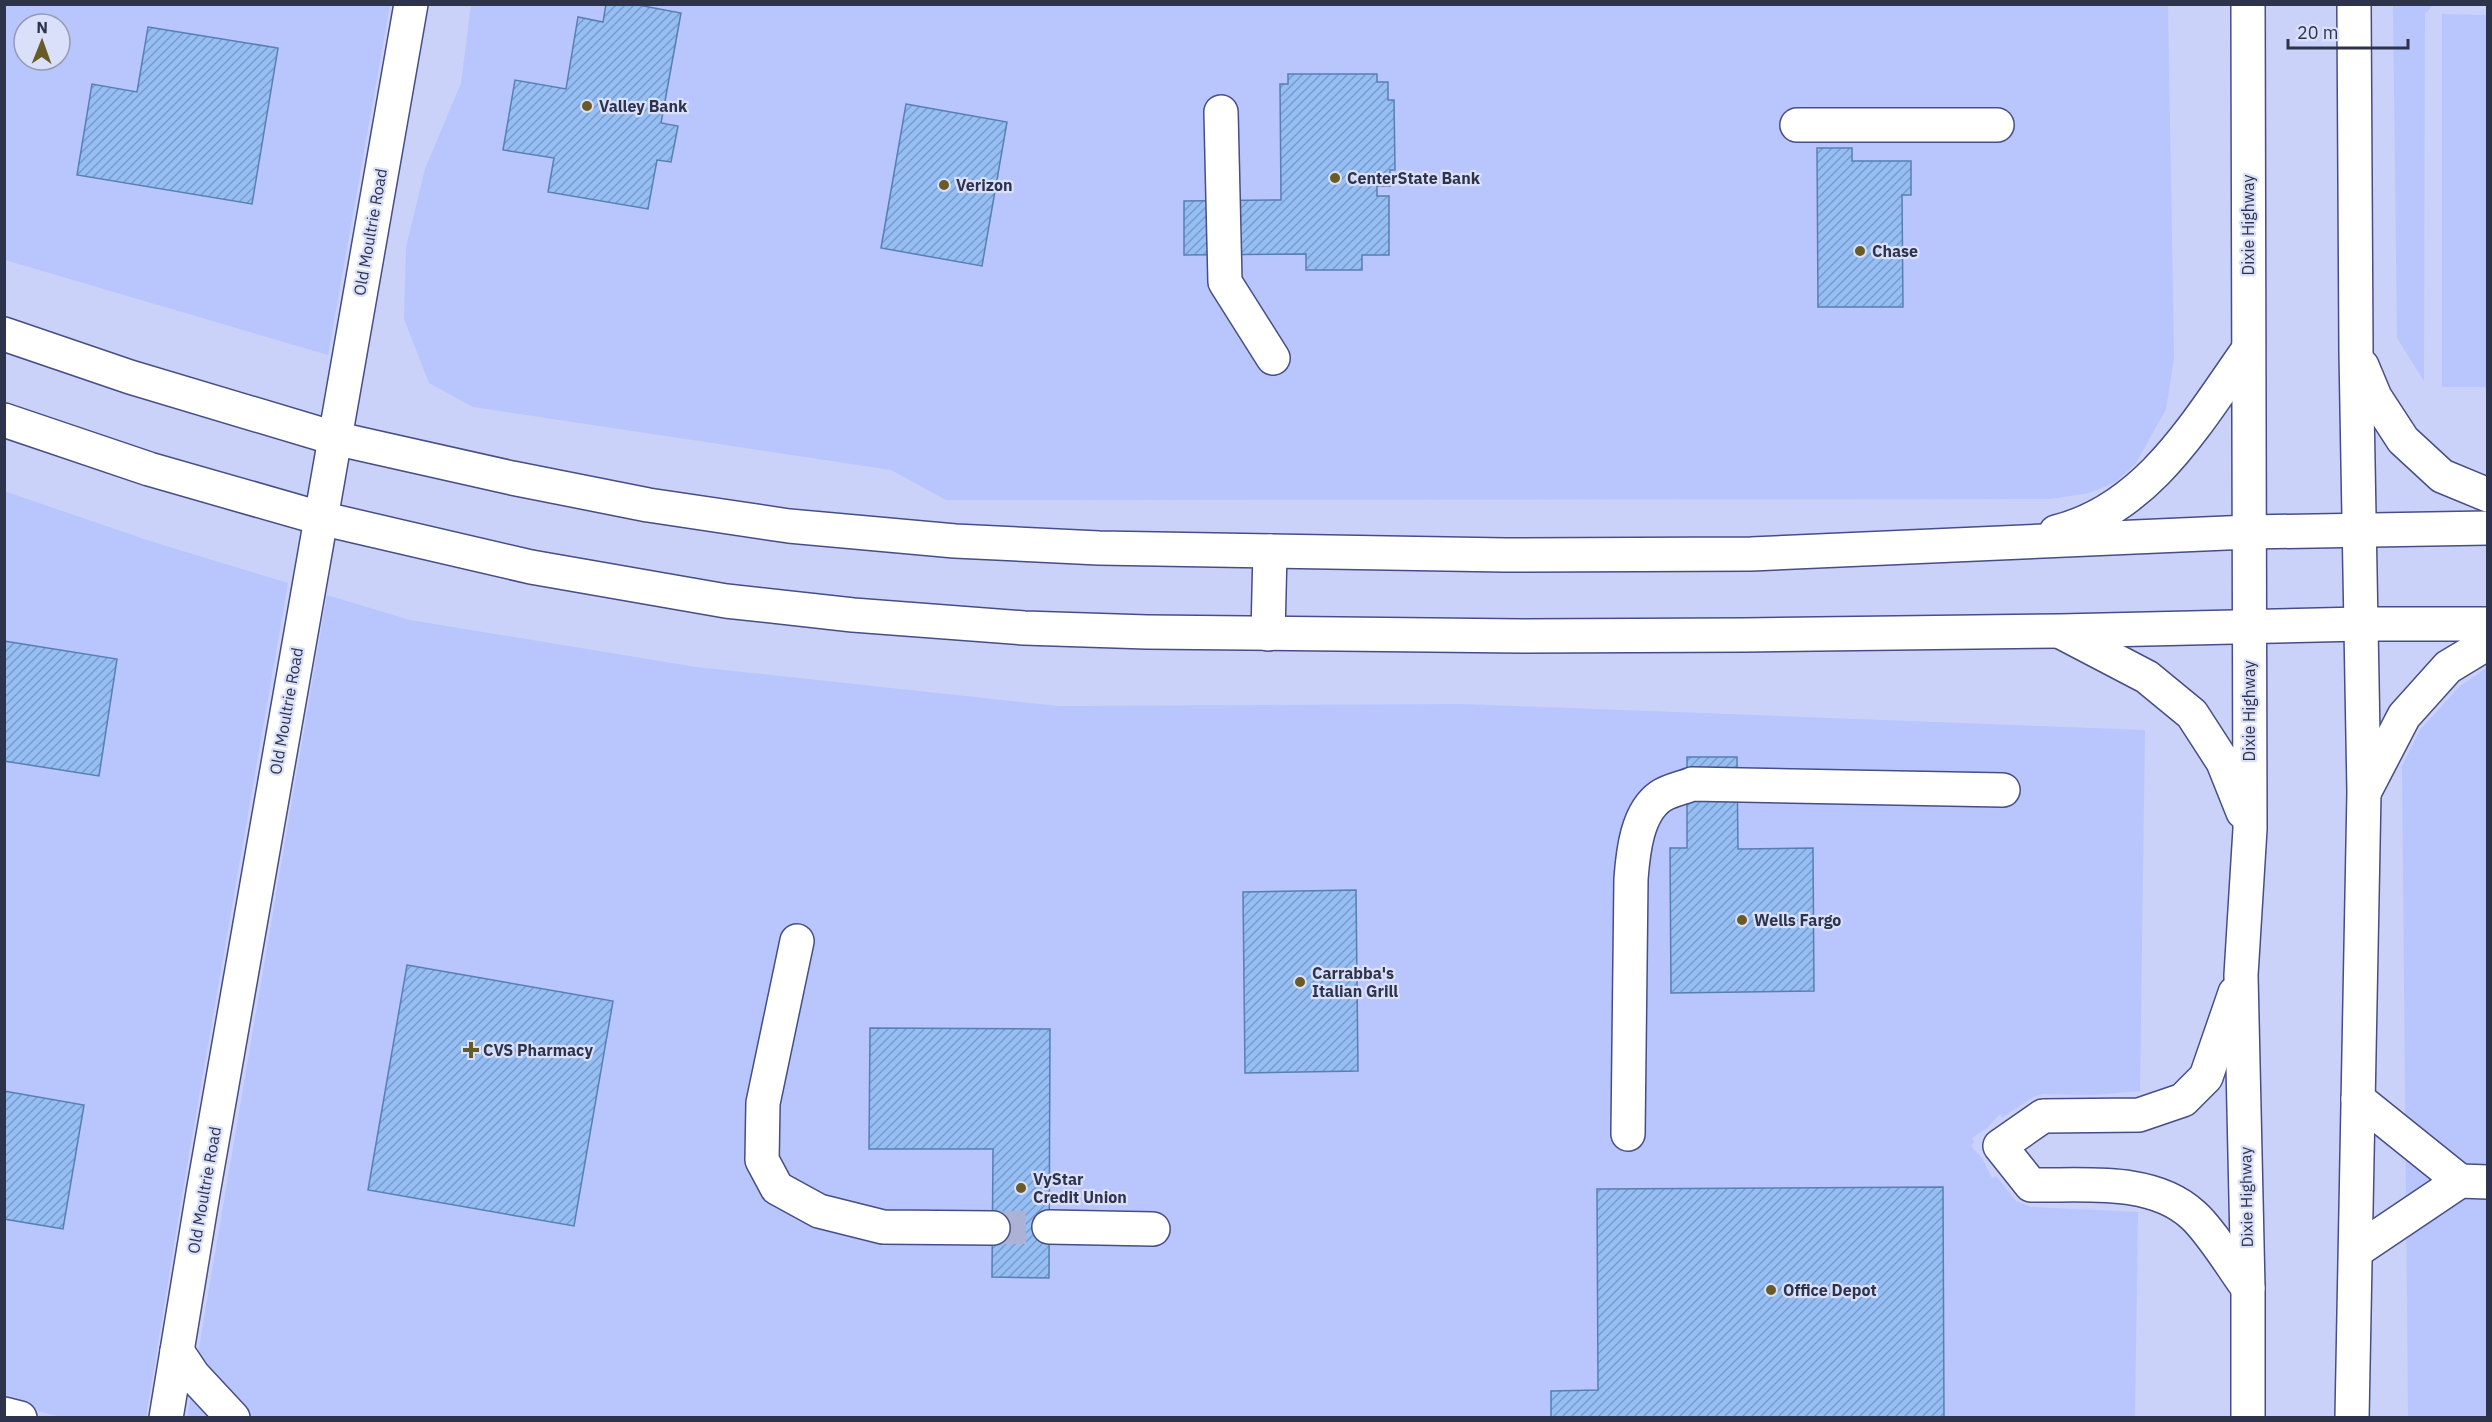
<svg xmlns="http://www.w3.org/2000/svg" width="2492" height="1422" font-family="'IBM Plex Sans',sans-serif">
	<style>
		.built { fill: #b9c5fd; fill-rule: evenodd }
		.building { fill: url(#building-hatch); stroke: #587fb2; stroke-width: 1.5 }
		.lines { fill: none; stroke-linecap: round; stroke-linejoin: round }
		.minor-tunnel { stroke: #abb2d6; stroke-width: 33; stroke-dasharray: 33 16; stroke-linecap: butt }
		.minor-casing { stroke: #464e85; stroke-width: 36 }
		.major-casing { stroke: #464e85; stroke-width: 36 }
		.minor { stroke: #fff; stroke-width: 33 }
		.major { stroke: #fff; stroke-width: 33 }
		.poi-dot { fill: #685b28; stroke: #dae0fa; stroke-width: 2 }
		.labels { text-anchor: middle; stroke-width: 4.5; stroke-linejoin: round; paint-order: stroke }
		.poi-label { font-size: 16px; font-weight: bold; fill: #2e334c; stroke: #dae0fa; text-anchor: start }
		.street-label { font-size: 16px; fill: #2e334c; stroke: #dae0fa }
	</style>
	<defs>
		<pattern id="building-hatch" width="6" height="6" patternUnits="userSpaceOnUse" patternTransform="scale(1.5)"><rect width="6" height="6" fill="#95bef4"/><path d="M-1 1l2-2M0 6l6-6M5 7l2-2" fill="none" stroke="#7a9bc8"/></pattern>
	</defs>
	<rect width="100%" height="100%" fill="#cad2f9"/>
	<g class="built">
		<path d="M4,5H390L328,355L5,260ZM24,24H60V60H24Z"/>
		<polygon points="471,5 2168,5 2174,358 2166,409 2136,463 2116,482 2089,493 2050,499 946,500 891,470 473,407 429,383 404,319 406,247 425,169 461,83"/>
		<polygon points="2393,5 2433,5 2425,14 2424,381 2397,338"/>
		<polygon points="2442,14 2487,15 2487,387 2442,387"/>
		<polygon points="4,491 150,541 288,583 183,1189 146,1417 60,1417 5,1402"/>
		<polygon points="327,595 410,620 696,667 1058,706 1462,704 2145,730 2140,1091 2093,1095 2043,1094 2033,1097 2003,1117 2000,1114 1987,1128 1972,1138 1974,1142 1971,1146 1983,1160 1992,1178 1996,1176 2016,1201 2031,1207 2138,1212 2135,1417 187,1418"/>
		<polygon points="2487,668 2487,1417 2408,1417 2402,766 2420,730 2460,686"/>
	</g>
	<g class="building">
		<polygon points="606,4 633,4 681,13 661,123 678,126 671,162 657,160 648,209 548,192 554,158 503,150 515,80 566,89 578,17 603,22"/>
		<polygon points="148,27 278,48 252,204 77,175 92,84 137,92"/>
		<polygon points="1288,74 1377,74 1377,82 1388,82 1388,100 1394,100 1395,170 1390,170 1390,186 1377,186 1377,196 1389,196 1389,255 1362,255 1362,270 1306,270 1306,254 1184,255 1184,201 1281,200 1280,84 1288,84"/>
		<polygon points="906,104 1007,122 982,266 881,248"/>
		<polygon points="1817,148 1852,148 1852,161 1911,161 1911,195 1902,195 1903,307 1818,307"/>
		<polygon points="4,641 117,659 99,776 4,761"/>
		<polygon points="1687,757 1737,757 1738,849 1813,848 1814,991 1671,993 1670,848 1687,848"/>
		<polygon points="1356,890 1358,1071 1245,1073 1243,892"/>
		<polygon points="407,965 613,1001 574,1226 368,1190"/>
		<polygon points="870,1028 1050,1029 1049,1278 992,1277 993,1149 869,1149"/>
		<polygon points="4,1091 84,1105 63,1229 4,1219"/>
		<polygon points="1943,1187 1944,1418 1551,1418 1551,1391 1598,1390 1597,1189"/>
	</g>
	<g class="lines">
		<polyline class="minor-tunnel" points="993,1228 1049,1227"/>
		<g class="minor-casing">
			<g id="minor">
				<polyline points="1221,112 1225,282 1273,358"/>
				<polyline points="1797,125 1997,125"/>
				<polyline points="797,941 763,1103 762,1160 777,1188 819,1211 883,1227 993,1228"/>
				<path d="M1628,1134L1631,879C1633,852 1637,812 1661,796C1670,790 1683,788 1692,784L2003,790"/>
				<polyline points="2460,1181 2488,1182"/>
				<polyline points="1049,1227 1153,1229"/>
				<polyline points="2356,1251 2460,1181 2358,1099"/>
				<polyline points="177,1351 193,1375 233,1418"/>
				<polyline points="4,1414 20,1418"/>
			</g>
		</g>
		<g class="major-casing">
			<g id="major">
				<polyline points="4,334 130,377 334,438 512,478 648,505 789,526 955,541 1099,548 1505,555 1751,554 2249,532 2488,528"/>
				<polyline points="2362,366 2375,397 2403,440 2442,476 2488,495"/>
				<polyline points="4,420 149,469 320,518 531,567 726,601 853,615 1024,628 1147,632 1521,636 1745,635 2060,631 2361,624 2488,624"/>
				<path d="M2056,532C2148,509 2197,422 2248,350"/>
				<polyline points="2061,632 2147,677 2192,714 2223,762 2243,812"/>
				<polyline points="1268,634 1270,551"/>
				<polyline points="2365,791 2404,716 2448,667 2488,643"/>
				<path d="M2235,993L2206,1077L2183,1100L2139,1115L2043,1116L2000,1146L2031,1185C2084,1186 2152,1177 2193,1215C2211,1231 2233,1268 2248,1288"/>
				<polyline points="166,1418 203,1193 411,4"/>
				<polyline points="2248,1418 2248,1288 2241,975 2250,829 2248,4"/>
				<polyline points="2352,1418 2364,792 2356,352 2354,4"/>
			</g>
		</g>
		<use href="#minor" class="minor"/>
		<use href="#major" class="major"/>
	</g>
	<g class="poi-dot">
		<circle cx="587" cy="106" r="6"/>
		<circle cx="1335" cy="178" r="6"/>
		<circle cx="944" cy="185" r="6"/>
		<circle cx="1860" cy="251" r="6"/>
		<circle cx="1742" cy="920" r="6"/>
		<circle cx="1300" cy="982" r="6"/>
		<path d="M468 1041h6v6h6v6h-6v6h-6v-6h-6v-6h6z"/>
		<circle cx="1021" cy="1188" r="6"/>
		<circle cx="1771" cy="1290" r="6"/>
	</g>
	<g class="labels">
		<g class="poi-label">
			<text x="599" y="112">Valley Bank</text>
			<text x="1347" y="184">CenterState Bank</text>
			<text x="956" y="191">Verizon</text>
			<text x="1872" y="257">Chase</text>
			<text x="1754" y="926">Wells Fargo</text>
			<text x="1312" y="979">Carrabba's<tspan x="1312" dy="18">Italian Grill</tspan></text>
			<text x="483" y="1056">CVS Pharmacy</text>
			<text x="1033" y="1185">VyStar<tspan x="1033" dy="18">Credit Union</tspan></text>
			<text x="1783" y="1296">Office Depot</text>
		</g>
		<g class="street-label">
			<text transform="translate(2248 225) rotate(-90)" y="6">Dixie Highway</text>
			<text transform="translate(370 232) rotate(-80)" y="6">Old Moultrie Road</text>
			<text transform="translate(286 711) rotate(-80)" y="6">Old Moultrie Road</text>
			<text transform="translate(2249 711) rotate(-90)" y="6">Dixie Highway</text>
			<text transform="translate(204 1190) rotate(-80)" y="6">Old Moultrie Road</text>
			<text transform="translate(2246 1197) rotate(-91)" y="6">Dixie Highway</text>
		</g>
	</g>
	<rect width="2492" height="1422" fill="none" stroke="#2e334c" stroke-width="12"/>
	<g transform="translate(42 42) rotate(1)"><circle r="28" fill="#dae0fa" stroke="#959bb4" stroke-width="1.5"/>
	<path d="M0-4.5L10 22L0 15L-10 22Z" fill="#685b28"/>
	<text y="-9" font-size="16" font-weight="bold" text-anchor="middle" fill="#2e334c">N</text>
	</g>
	<path d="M2288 39v9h120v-9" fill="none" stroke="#2e334c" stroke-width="3"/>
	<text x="2297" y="39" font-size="18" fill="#2e334c" stroke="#dae0fa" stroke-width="4.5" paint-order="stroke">20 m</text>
</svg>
